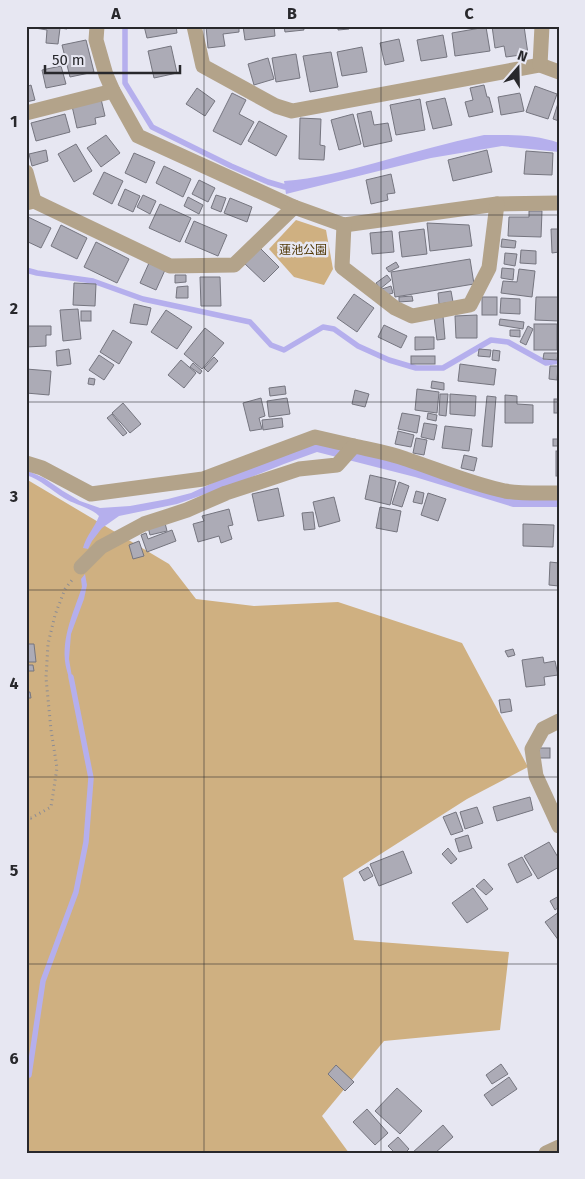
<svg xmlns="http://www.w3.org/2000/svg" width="585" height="1179" font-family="'Fira Sans','Noto Sans JP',sans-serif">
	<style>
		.green { fill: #cfb081 }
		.water { fill: #b5afed }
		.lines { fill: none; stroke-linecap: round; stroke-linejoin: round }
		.stream { stroke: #b5afed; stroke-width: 5.5 }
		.building { fill: #acabb6; stroke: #75757f }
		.path { stroke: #8c8c94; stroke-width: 3; stroke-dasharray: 1 4; stroke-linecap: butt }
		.minor { stroke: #b3a38a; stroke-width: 15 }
		.grid { fill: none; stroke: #28282c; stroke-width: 1; stroke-opacity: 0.55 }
		.labels { text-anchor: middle; stroke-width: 5; stroke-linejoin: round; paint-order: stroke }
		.park-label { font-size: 12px; fill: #503705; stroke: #e7e7f2 }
		.neatline { fill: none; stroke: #28282c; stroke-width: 2 }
		.grid-label { font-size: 16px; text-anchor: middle; font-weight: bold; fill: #28282c }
	</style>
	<rect width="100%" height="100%" fill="#e7e7f2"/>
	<g class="green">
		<polygon points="296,220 326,230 333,269 324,285 294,277 269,249"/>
		<polygon points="26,479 169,564 196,599 254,606 338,602 462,643 528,767 467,799 343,878 354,940 509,952 500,1030 384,1041 322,1116 349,1153 26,1153"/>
	</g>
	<g class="water">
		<path d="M484,135C509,135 534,134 559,143V152L502,146L431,158L286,194L284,181C315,179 345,171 375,163C411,153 447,143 484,135Z"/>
		<path d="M315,442L559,499V507H513L415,477L317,452L284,464L234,484L177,504L119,516L102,528L92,541L88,549L83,548C86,536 95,527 99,516C90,507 75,505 64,498C51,490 41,480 26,475V470L44,478L63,491L80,501L100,508L130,506L168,499L191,493L243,469Z"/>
		<path d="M85,574L87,585L84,599L71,634L69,659L74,689C72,683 68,677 67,671C59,642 73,614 82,587L81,579Z"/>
	</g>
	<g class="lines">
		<g class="stream">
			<polyline points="125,26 125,83 152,127 231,166 268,182 285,187 291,185"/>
			<polyline points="26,270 37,273 93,281 143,299 250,322 271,345 284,350 323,327 334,329 358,346 389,360 416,368 443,368 491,340 508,342 546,363 559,361"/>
			<polyline points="29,1075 43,981 76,892 86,842 91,778 71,677"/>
		</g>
	</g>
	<g class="building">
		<polygon points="36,26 67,26 67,29 60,28 58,44 46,43 47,30 35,28"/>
		<polygon points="144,26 176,26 177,33 147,38"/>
		<polygon points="206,26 239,26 239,32 223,34 225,46 208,48"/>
		<polygon points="243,26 274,26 275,36 245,40"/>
		<polygon points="284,26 303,26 304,30 285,32"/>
		<polygon points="338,26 348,26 349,29 338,30"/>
		<polygon points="492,26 524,26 528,54 506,57 504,46 495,48"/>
		<polygon points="486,27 490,51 455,56 452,33"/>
		<polygon points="443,35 447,57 421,61 417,40"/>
		<polygon points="399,39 404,61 385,65 380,43"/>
		<polygon points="86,40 94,72 70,77 62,45"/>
		<polygon points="171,46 177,73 154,78 148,51"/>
		<polygon points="362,47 367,72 342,76 337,52"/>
		<polygon points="331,52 338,87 310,92 303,56"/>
		<polygon points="296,54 300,78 276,82 272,58"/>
		<polygon points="268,58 274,79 254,85 248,64"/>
		<polygon points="61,66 66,84 46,88 42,70"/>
		<polygon points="31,85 35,100 26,102 26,87"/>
		<polygon points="484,85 487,97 489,97 493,112 469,117 465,102 473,100 470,88"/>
		<polygon points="535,86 557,94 548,119 526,112"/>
		<polygon points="197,88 215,101 205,116 186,104"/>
		<polygon points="232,93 246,100 239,114 254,122 241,145 213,131"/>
		<polygon points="520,93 524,111 501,115 498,97"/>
		<polygon points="445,98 452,125 433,129 426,102"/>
		<polygon points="101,99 105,116 95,118 96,124 77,128 72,106"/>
		<polygon points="420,99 425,130 396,135 390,105"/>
		<polygon points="559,100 559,121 553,119"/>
		<polygon points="371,111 374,125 388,123 392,141 364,147 357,114"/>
		<polygon points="65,114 70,132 36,141 31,123"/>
		<polygon points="353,114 361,144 339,150 331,120"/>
		<polygon points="300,118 321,119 320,145 325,146 324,160 299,159"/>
		<polygon points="259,121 287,136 276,156 248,141"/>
		<polygon points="106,135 120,153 101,167 87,148"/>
		<polygon points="76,144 92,171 74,182 58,154"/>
		<polygon points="46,150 48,161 32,166 29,154"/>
		<polygon points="487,150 492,172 453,181 448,160"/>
		<polygon points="526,151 553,153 552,175 524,174"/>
		<polygon points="134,153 155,162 146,183 125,173"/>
		<polygon points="164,166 191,179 183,197 156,183"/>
		<polygon points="104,172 123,181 112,204 93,194"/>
		<polygon points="391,174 395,193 387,194 388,200 371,204 366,180"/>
		<polygon points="199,180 215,188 208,202 192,194"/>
		<polygon points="125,189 140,196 133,212 118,205"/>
		<polygon points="143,195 156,201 150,214 137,207"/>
		<polygon points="216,195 226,198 221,212 211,208"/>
		<polygon points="188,197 203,205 199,214 184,206"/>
		<polygon points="230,198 252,207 247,222 224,213"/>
		<polygon points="160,204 191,218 180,242 149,228"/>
		<polygon points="529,211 542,211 541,237 508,236 509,217 529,217"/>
		<polygon points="26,216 51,228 41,248 26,241"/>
		<polygon points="194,221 227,235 218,256 185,242"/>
		<polygon points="427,223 469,225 472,246 430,251"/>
		<polygon points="61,225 87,238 77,259 51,246"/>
		<polygon points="424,229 427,254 402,257 399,232"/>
		<polygon points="551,229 559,229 559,252 552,253"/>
		<polygon points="392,231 394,252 372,254 370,233"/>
		<polygon points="502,239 516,241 515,248 501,247"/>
		<polygon points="96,242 129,259 117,283 84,267"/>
		<polygon points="259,247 279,267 264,282 244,263"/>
		<polygon points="521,250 536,251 536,264 520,263"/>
		<polygon points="505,253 517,254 515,266 504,264"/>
		<polygon points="470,259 474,284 395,297 391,272"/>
		<polygon points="396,262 399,267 389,272 386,268"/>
		<polygon points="149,263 165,270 156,290 140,283"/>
		<polygon points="502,268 514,269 513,280 501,278"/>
		<polygon points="519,269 535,271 532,297 501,293 503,281 517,282"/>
		<polygon points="175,275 186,275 186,282 175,283"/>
		<polygon points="387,275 391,280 380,289 376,283"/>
		<polygon points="200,277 220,277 221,306 201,306"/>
		<polygon points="74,283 96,284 95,306 73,305"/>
		<polygon points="188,286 188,298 176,298 177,287"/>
		<polygon points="391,286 393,293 384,296 382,289"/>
		<polygon points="451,291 453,302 439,304 438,293"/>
		<polygon points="354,294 374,308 357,332 337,318"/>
		<polygon points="412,296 413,301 399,302 399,297"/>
		<rect x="482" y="297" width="15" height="18"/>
		<polygon points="536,297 559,297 559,321 535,320"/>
		<polygon points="501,298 520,299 520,314 500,313"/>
		<polygon points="134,304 151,308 147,325 130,323"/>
		<polygon points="78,309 81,339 63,341 60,310"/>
		<polygon points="166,310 192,327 177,349 151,332"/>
		<rect x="81" y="311" width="10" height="10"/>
		<polygon points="477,315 477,338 456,338 455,316"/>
		<polygon points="443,316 445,339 437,340 434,317"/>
		<polygon points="500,319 524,322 523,329 499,325"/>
		<rect x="534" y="324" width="23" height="26"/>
		<polygon points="384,325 407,336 401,348 378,337"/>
		<polygon points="26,326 51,326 51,335 46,335 46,346 26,347"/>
		<polygon points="528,326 533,329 526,345 520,342"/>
		<polygon points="205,328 224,343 202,369 184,354"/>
		<polygon points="113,330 132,342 119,364 100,352"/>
		<polygon points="510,330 520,330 520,337 510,336"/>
		<polygon points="415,337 434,337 434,349 415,350"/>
		<polygon points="69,349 71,364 57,366 56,351"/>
		<polygon points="479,349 491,350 490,357 478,356"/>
		<polygon points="493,350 500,351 499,361 492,360"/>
		<polygon points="544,353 558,353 557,360 543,359"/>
		<polygon points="99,355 114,365 104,380 89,370"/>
		<rect x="411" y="356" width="24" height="8"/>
		<polygon points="214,357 218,361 208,372 204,368"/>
		<polygon points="181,360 196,373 184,388 168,375"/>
		<polygon points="193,363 202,371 200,374 190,367"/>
		<polygon points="460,364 496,369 494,385 458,381"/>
		<polygon points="550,366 558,366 557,380 549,379"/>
		<polygon points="26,369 51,371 49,395 26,393"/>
		<polygon points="89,378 95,379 94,385 88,384"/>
		<polygon points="432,381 444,383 444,390 431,388"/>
		<polygon points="285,386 286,394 270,396 269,388"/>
		<polygon points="417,389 439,392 437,413 415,410"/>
		<polygon points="355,390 369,394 365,407 352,404"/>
		<polygon points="440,394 448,394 446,416 439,415"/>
		<polygon points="450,394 476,396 475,416 450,414"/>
		<polygon points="505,395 517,396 517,404 533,405 533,423 505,423"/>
		<polygon points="487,396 496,397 492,447 482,446"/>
		<polygon points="261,398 265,416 259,418 262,429 250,431 243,403"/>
		<polygon points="287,398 290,414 269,417 267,401"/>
		<rect x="554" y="399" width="5" height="14"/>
		<polygon points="123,403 141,424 130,433 112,413"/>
		<polygon points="402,413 420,416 417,433 398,429"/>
		<polygon points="428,413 437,415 436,421 427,419"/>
		<polygon points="112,414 127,433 123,436 107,418"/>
		<polygon points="282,418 283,427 263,430 262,420"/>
		<polygon points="424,423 437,425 434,440 421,437"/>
		<polygon points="445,426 472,429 469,451 442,448"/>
		<polygon points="398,431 414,435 411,447 395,444"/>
		<polygon points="416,438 427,440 424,455 413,453"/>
		<rect x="553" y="439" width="6" height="7"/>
		<rect x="556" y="451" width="3" height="25"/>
		<polygon points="464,455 477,458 474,471 461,468"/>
		<polygon points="370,475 396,481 390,505 365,499"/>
		<polygon points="399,482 409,486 402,507 392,504"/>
		<polygon points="278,488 284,516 258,521 252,494"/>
		<polygon points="416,491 424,493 422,504 413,502"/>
		<polygon points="428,493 446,499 438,521 421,515"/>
		<polygon points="334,497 340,521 319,527 313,502"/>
		<polygon points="380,507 401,511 397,532 376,528"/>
		<polygon points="229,509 233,525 228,526 232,539 221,543 219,536 198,542 193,524 204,521 202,516"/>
		<polygon points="313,512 315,529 304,530 302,513"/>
		<polygon points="165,523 167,531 150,535 148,527"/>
		<polygon points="523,524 554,525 553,547 523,546"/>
		<polygon points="172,530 176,541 147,552 141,535 146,533 148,539"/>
		<polygon points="139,541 144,556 133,559 129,545"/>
		<polygon points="550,562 559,563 559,586 549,585"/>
		<polygon points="26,644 34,644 36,662 26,662"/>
		<polygon points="513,649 515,655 508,657 505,651"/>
		<polygon points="543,657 544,663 555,661 558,675 544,677 545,685 526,687 522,660"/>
		<polygon points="26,665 33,665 34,671 26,671"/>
		<polygon points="26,692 30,692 31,698 26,698"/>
		<polygon points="510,699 512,711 501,713 499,700"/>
		<rect x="539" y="748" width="11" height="10"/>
		<polygon points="530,797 533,810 497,821 493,807"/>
		<polygon points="477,807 483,823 465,829 460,812"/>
		<polygon points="456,812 463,831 451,835 443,817"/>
		<polygon points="468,835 472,848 459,852 455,839"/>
		<polygon points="549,842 559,859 559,867 538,879 524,856"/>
		<polygon points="448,848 457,859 451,864 442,854"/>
		<polygon points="403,851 412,873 379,886 370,864"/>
		<polygon points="522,857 532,875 517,883 508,864"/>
		<polygon points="368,867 373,876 364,881 359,872"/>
		<polygon points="484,879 493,889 486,895 476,886"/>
		<polygon points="473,888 488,909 467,923 452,903"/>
		<polygon points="559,896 559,907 555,910 550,901"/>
		<polygon points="559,912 559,941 545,922"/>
		<polygon points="501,1064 508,1074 492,1084 486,1075"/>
		<polygon points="336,1065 354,1082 345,1091 328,1074"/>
		<polygon points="509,1077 517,1089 492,1106 484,1095"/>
		<polygon points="397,1088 422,1111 400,1134 375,1111"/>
		<polygon points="367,1109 388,1133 375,1145 353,1122"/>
		<polygon points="443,1125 453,1137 435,1153 412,1153"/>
		<polygon points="398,1137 409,1149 405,1153 395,1153 388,1146"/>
	</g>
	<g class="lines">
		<polyline class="path" points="26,816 31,818 51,807 57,768 51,730 46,678 48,644 55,615 65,589 72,580"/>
		<g class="minor">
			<polyline points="97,26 96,40 106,75 113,91"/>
			<polyline points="194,26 203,66 276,106 292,111 540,65 559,72"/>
			<polyline points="540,65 542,26"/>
			<polyline points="26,113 113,91 138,136 294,207 344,225 497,204 559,203"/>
			<polyline points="26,172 34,201 26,203"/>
			<polyline points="34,201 170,266 234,265 294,207"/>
			<polyline points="344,225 342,267 395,308 412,316 470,305 489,268 497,204"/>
			<polyline points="26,463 42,468 91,494 203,479 315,437 354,446"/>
			<path d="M81,567L101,547L144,524L187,510L226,493L299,469L337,465L354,446C372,450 390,453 406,459C439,470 471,484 505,491C523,494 541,493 559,493"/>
			<polyline points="559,721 543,729 532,749 536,776 559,826"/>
			<polyline points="546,1153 559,1147"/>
		</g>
	</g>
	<path class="grid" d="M204,26V1153M381,26V1153M26,215H559M26,402H559M26,590H559M26,777H559M26,964H559"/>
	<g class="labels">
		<g class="park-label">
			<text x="303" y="254">蓮池公園</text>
		</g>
	</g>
	<rect width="585" height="1179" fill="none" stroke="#e7e7f2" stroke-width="55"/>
	<g transform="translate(518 68) rotate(20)" stroke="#e7e7f2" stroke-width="4" paint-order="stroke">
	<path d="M0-4L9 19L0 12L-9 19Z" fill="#28282c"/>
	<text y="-8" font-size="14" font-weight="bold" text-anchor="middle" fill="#28282c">N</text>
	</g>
	<path d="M45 65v8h135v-8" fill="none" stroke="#28282c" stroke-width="2.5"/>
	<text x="52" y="65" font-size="15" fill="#28282c" stroke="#e7e7f2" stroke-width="4" paint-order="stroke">50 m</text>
	<rect x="28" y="28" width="530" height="1124" class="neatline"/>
	<g class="grid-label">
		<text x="116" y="19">A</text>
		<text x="292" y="19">B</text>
		<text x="469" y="19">C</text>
		<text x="14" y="127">1</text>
		<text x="14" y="314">2</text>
		<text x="14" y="502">3</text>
		<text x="14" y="689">4</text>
		<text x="14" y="876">5</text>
		<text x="14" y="1064">6</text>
	</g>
</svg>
